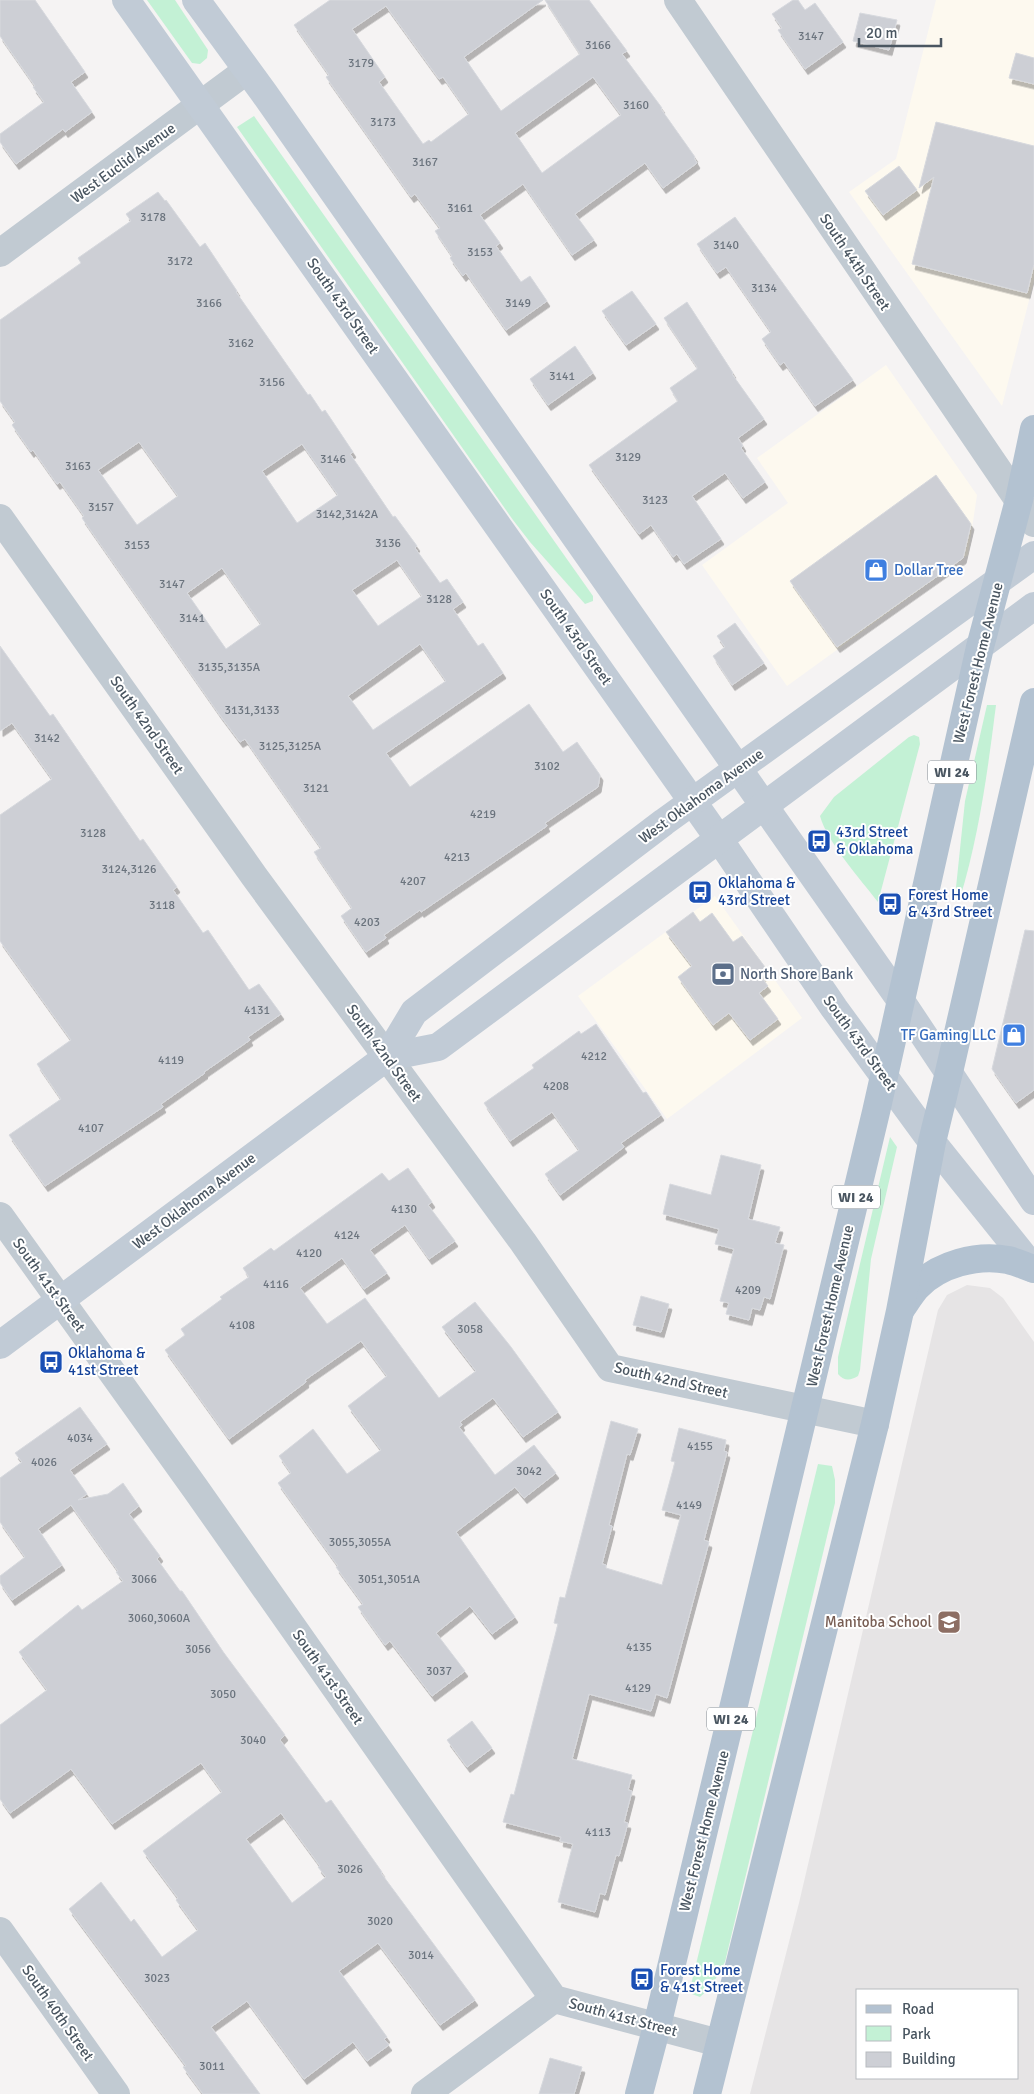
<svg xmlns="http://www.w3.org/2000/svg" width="1034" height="2094" font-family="Signika,sans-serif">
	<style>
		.commercial { fill: #fdf9ef }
		.education { fill: #e6e4e5; fill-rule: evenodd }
		.green { fill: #c3f1d5 }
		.building { fill: #cdcfd5; stroke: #d7d9de; fill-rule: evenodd; filter: url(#shadow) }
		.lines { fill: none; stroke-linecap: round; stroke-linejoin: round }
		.street { stroke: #c1cad2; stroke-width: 28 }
		.secondary { stroke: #c1cbd6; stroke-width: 28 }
		.primary { stroke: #b3c2d1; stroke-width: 28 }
		.labels { text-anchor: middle; stroke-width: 4; stroke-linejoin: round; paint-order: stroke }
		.number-label { font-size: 12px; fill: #6b747e }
		.shield { fill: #fff; stroke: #808990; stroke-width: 1 }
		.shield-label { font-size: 14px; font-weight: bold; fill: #4a5661 }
		.street-label { font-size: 15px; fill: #4a5661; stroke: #fff }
		.shop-label { font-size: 15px; fill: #366cbe; stroke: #fff; text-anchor: start }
		.transit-label { font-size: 15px; fill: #164399; stroke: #fff; text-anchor: start }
		.service-label { font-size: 15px; fill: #4e5e75; stroke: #fff; text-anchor: start }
		.education-label { font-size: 15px; fill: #785e54; stroke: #fff; text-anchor: end }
	</style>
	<defs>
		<filter id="shadow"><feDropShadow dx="3" dy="5.5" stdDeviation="0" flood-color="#0004"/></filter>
	</defs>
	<rect width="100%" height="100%" fill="#f5f3f3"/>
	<g class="commercial">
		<polygon points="936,0 1034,0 1034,281 1002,406 849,192 896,159"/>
		<polygon points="886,365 977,495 968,555 787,686 702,565 788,503 757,458"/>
		<polygon points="715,896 802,1018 667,1119 578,996"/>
	</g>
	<path class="education" d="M967,1285L990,1288L1003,1298L1034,1342V2094H750L799,1903L938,1310L947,1295ZM858,1990H1018V2078H858Z"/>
	<g class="green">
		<polygon points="147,0 175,0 208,50 207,58 200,64 192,63"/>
		<polygon points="254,116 593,596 593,601 585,604 530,542 513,520 237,127"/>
		<path d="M987,705H996C988,769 979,836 960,898L955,897L965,801Z"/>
		<path d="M914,735L919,737L920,744L878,902C861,880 827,842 820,816L834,797L909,737Z"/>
		<path d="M890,1137L897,1147L871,1259L860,1370L858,1376C850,1381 844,1381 838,1374V1357Z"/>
		<polygon points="818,1464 832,1466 835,1480 835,1503 725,1962 711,1987 700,1997 689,1993"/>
	</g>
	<g class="building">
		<polygon points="0,0 35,0 85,72 71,82 92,112 65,132 63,129 16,164 0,142 0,134 44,102 33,87 35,86 0,36"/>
		<path d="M330,0H543L464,57L501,111L580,54L545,0H589L627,51L622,54L662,108L661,109L695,157L694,158L697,163L663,188L645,163L575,214L594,240L572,255L523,184L480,215L500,243L496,246L521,282L530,276L547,301L506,330L466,273L463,276L450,258L452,256L435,231L440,228L415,194L411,197L326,77L329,75L294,25ZM386,6L439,79L443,77L469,114L431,142L429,140L423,144L379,82L385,77L352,29ZM593,77L621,115L542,173L515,133Z"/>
		<polygon points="793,0 798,0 805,10 815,3 843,42 805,69 778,30 782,28 772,14"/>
		<polygon points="860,13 897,20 889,50 853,41"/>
		<polygon points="1016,53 1034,58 1034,84 1009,78"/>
		<polygon points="936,122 1034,146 1034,264 1027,293 912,264 934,177 919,188"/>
		<polygon points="899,166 917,190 883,215 865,191"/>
		<path d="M158,192L165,201L166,200L200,247L205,243L237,291L236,292L308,395L310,394L322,412L325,410L353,452L350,454L357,464L393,517L395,516L417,546L415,548L440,583L447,579L463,602L453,609L478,646L483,643L503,673L386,753L410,787L529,704L563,752L577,742L600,775L598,787L545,823L547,826L421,912L420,910L384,935L386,938L366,952L341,916L352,908L314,852L321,848L245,739L240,742L219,714L82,518L84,516L60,482L57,484L33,450L31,452L12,425L15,422L0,401V320L81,263L78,258L131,221L126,214ZM139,442L178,496L137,525L98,470ZM302,444L338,495L297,523L262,471ZM397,560L422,596L378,626L352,590ZM222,568L261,624L226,649L187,593ZM420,644L446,681L373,730L348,696Z"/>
		<polygon points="735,217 853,380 815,406 784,362 780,365 762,339 771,332 726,267 717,273 697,244"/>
		<polygon points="632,291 656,324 626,345 602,311"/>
		<polygon points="687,302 733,373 732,374 764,419 738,438 743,446 741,448 765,482 743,498 725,473 692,496 721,539 684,564 677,554 673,557 651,525 639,534 589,465 678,401 670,388 697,369 697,367 664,318"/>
		<polygon points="575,346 593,373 548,405 530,379"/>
		<polygon points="936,475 971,524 963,558 837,647 790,581"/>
		<polygon points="735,623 764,663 732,685 713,656 725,647 717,636"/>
		<polygon points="0,646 50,716 53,714 140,841 143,839 177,887 173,890 203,933 208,930 249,990 259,984 281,1014 248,1037 250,1040 204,1072 205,1073 161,1104 163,1107 45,1186 9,1135 61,1099 37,1064 71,1040 0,941 0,815 52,779 12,723 0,731"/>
		<polygon points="693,912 700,922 712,913 733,942 742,936 768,971 761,977 768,986 759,993 778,1019 750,1040 729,1013 713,1025 678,977 692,966 666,932"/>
		<polygon points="1025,930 1034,931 1034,1090 1016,1103 992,1069"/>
		<polygon points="596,1024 643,1093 646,1092 661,1115 621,1143 624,1147 560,1195 545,1174 579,1150 552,1112 510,1141 484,1103 534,1068 532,1065 579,1031 581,1034"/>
		<polygon points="721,1155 761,1165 748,1219 780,1227 775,1243 784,1245 770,1299 764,1297 760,1310 752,1308 749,1320 726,1314 729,1303 720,1301 734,1249 715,1244 719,1229 663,1214 670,1184 711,1195"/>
		<polygon points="408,1168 432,1202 428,1205 455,1241 429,1259 405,1225 370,1250 387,1273 364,1289 342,1258 300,1288 327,1324 365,1298 439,1398 476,1371 442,1327 475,1302 511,1347 558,1412 523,1437 493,1398 460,1422 462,1425 459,1427 495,1475 534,1445 556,1473 524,1498 515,1487 456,1532 515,1617 492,1634 470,1606 436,1633 465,1671 432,1696 390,1641 385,1645 358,1607 363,1604 336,1567 338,1566 278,1483 291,1473 279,1456 313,1429 347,1474 381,1450 348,1406 387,1376 361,1341 305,1380 306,1382 229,1439 165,1350 185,1335 181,1329 222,1299 220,1297 249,1277 243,1268 271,1248 274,1251 382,1173 389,1181"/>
		<polygon points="641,1296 669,1304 661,1332 633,1325"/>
		<path d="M80,1407L107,1444L70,1470L87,1494L78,1500L108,1494L123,1483L139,1506L129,1514L160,1556L157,1559L180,1591H182L224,1653L285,1735L280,1740L326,1803L331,1800L382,1872L381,1873L475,2000L440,2025L378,1943L339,1971L387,2037L384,2039L389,2045L367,2061L353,2042L304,2079L247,2001L211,2027L260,2094H203L183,2067L186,2066L69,1909L101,1882L131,1922L134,1919L162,1957L198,1930L176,1900L178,1898L143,1851L222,1792L201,1763L112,1824L71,1769L10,1813L0,1799V1725L47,1690L19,1652L78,1605L82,1610L123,1581L116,1572L118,1571L71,1505L38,1529L62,1565L12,1600L0,1583V1576L25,1557L0,1522V1478L22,1462L15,1453ZM281,1813L320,1866L318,1867L326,1877L292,1903L246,1839Z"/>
		<polygon points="611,1421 638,1429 630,1455 627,1454 609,1525 612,1526 602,1564 606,1565 606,1568 662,1585 681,1515 662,1510 675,1462 671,1461 679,1428 726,1440 724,1451 727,1452 704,1540 709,1542 667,1698 656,1694 651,1711 589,1694 572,1759 632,1775 628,1790 632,1791 624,1822 628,1823 619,1856 616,1855 605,1895 600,1893 595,1912 558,1902 573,1844 560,1841 561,1837 503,1822 511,1794 514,1795 558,1624 554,1623 560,1597 565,1598"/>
		<polygon points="472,1721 492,1748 467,1767 447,1740"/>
		<polygon points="550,2058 582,2067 574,2094 539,2094"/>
	</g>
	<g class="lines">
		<g class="street">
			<polyline points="678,0 1034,523"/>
			<polyline points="0,253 246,71"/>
			<polyline points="0,518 254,876 523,1242 610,1368 875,1424"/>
			<polyline points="0,1216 195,1488 554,1999 719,2043"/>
			<polyline points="0,1931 116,2094"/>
			<polyline points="425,2094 554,1999"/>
		</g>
		<g class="secondary">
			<polyline points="126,0 719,839 834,1008 932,1142 1034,1269"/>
			<polyline points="196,0 264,93 901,1001 1034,1201"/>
			<polyline points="387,1057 438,1047 1034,606"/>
			<polyline points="0,1345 387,1057 414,1012 664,822 1034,555"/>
		</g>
		<g class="primary">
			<path d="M901,1309C906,1302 911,1294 917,1287C939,1264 977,1254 1008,1260C1017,1262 1025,1266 1034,1269"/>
			<polyline points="639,2094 657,2026 876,1112 980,647 1019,500 1034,429"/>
			<polyline points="707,2094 875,1424 900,1311 932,1142 949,1072 1034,702"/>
		</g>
	</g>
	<defs>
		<g id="shop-square" transform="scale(1.25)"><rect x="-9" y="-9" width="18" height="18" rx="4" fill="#3f7fe0" stroke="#fff"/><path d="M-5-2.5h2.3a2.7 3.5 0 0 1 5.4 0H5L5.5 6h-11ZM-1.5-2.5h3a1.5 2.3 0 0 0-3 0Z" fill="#fff"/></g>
		<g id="bus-square" transform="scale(1.25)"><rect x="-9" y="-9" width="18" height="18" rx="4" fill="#1a4fb4" stroke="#fff"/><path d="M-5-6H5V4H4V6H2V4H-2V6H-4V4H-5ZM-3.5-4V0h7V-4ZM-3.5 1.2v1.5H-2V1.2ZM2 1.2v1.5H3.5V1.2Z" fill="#fff"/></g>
		<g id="bank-square" transform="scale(1.25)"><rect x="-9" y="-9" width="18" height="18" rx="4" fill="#5c6f8a" stroke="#fff"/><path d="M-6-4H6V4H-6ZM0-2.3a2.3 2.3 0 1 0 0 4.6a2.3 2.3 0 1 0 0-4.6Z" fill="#fff"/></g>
		<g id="school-square" transform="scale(1.25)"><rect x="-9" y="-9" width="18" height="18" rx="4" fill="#8d6e63" stroke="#fff"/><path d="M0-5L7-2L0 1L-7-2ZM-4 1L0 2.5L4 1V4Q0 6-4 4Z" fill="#fff"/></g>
	</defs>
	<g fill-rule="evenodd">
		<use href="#shop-square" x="876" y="570"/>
		<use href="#bus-square" x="819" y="841"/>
		<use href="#bus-square" x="700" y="892"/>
		<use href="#bus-square" x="890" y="904"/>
		<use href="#bank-square" x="723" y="974"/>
		<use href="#shop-square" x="1014" y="1035"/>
		<use href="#bus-square" x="51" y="1362"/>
		<use href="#school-square" x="949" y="1622"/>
		<use href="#bus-square" x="642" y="1979"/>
	</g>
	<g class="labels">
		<g class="number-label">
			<text x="811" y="40">3147</text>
			<text x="598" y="49">3166</text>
			<text x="361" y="67">3179</text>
			<text x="636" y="109">3160</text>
			<text x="383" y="126">3173</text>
			<text x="425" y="166">3167</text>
			<text x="460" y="212">3161</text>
			<text x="153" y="221">3178</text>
			<text x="726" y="249">3140</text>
			<text x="480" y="256">3153</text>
			<text x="180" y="265">3172</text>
			<text x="764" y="292">3134</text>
			<text x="209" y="307">3166</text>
			<text x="518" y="307">3149</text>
			<text x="241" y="347">3162</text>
			<text x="562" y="380">3141</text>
			<text x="272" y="386">3156</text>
			<text x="628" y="461">3129</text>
			<text x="333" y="463">3146</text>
			<text x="78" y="470">3163</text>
			<text x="655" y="504">3123</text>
			<text x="101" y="511">3157</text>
			<text x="347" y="518">3142,3142A</text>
			<text x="388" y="547">3136</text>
			<text x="137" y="549">3153</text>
			<text x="172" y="588">3147</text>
			<text x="439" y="603">3128</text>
			<text x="192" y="622">3141</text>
			<text x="229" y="671">3135,3135A</text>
			<text x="252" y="714">3131,3133</text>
			<text x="47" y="742">3142</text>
			<text x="290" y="750">3125,3125A</text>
			<text x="547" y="770">3102</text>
			<text x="316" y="792">3121</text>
			<text x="483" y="818">4219</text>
			<text x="93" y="837">3128</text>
			<text x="457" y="861">4213</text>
			<text x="129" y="873">3124,3126</text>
			<text x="413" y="885">4207</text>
			<text x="162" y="909">3118</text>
			<text x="367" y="926">4203</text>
			<text x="257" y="1014">4131</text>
			<text x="594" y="1060">4212</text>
			<text x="171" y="1064">4119</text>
			<text x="556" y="1090">4208</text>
			<text x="91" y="1132">4107</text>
			<text x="404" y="1213">4130</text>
			<text x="347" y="1239">4124</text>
			<text x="309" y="1257">4120</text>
			<text x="276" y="1288">4116</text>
			<text x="748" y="1294">4209</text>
			<text x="242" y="1329">4108</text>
			<text x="470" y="1333">3058</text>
			<text x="80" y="1442">4034</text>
			<text x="700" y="1450">4155</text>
			<text x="44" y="1466">4026</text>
			<text x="529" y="1475">3042</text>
			<text x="689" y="1509">4149</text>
			<text x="360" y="1546">3055,3055A</text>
			<text x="144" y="1583">3066</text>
			<text x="389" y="1583">3051,3051A</text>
			<text x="159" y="1622">3060,3060A</text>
			<text x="639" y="1651">4135</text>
			<text x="198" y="1653">3056</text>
			<text x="439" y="1675">3037</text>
			<text x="638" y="1692">4129</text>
			<text x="223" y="1698">3050</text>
			<text x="253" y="1744">3040</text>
			<text x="598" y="1836">4113</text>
			<text x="350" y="1873">3026</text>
			<text x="380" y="1925">3020</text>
			<text x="421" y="1959">3014</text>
			<text x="157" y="1982">3023</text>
			<text x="212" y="2070">3011</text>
		</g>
		<g class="shield">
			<rect x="928" y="760.5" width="48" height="23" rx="4"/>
			<rect x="832" y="1185.5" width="48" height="23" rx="4"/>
			<rect x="707" y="1707.5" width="48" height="23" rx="4"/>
		</g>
		<g class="shield-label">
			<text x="952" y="777">WI 24</text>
			<text x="856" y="1202">WI 24</text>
			<text x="731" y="1724">WI 24</text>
		</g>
		<g class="street-label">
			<text transform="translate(123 163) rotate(-36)" y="5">West Euclid Avenue</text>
			<text transform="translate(855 262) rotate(56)" y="5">South 44th Street</text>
			<text transform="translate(343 306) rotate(55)" y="5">South 43rd Street</text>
			<text transform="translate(576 637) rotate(55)" y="5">South 43rd Street</text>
			<text transform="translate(978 663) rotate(-76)" y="5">West Forest Home Avenue</text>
			<text transform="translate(147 725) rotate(55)" y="5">South 42nd Street</text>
			<text transform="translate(701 796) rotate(-36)" y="5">West Oklahoma Avenue</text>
			<text transform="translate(860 1043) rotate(54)" y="5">South 43rd Street</text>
			<text transform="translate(384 1053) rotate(54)" y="5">South 42nd Street</text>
			<text transform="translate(194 1201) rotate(-37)" y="5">West Oklahoma Avenue</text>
			<text transform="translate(49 1285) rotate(54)" y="5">South 41st Street</text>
			<text transform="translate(830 1306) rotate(-77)" y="5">West Forest Home Avenue</text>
			<text transform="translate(671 1380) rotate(13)" y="5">South 42nd Street</text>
			<text transform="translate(328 1677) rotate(55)" y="5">South 41st Street</text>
			<text transform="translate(704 1831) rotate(-76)" y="5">West Forest Home Avenue</text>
			<text transform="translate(58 2013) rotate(55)" y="5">South 40th Street</text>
			<text transform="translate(623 2017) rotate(15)" y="5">South 41st Street</text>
		</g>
		<g class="shop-label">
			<text x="894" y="575">Dollar Tree</text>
			<text x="996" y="1040" text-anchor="end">TF Gaming LLC</text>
		</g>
		<g class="transit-label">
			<text x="836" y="837">43rd Street<tspan x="836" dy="17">&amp; Oklahoma</tspan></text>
			<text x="718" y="888">Oklahoma &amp;<tspan x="718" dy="17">43rd Street</tspan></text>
			<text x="908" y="900">Forest Home<tspan x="908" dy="17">&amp; 43rd Street</tspan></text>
			<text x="68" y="1358">Oklahoma &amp;<tspan x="68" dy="17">41st Street</tspan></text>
			<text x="660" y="1975">Forest Home<tspan x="660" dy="17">&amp; 41st Street</tspan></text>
		</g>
		<g class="service-label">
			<text x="740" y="979">North Shore Bank</text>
		</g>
		<g class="education-label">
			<text x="932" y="1627">Manitoba School</text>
		</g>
	</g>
	<rect x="856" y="1989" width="162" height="90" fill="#ffffff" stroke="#b7bbc0"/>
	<rect x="866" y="2005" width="25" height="8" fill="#b3c2d1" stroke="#b7bbc0"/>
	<text x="902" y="2014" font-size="15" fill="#4a5661">Road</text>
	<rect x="866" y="2026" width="25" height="15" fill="#c3f1d5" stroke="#b7bbc0"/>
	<text x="902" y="2039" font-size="15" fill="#4a5661">Park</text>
	<rect x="866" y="2052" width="25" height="15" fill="#cdcfd5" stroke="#b7bbc0"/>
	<text x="902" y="2064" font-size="15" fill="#4a5661">Building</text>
	<path d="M859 38v8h82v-8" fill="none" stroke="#4a5661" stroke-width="2.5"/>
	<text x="866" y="38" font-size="15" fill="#4a5661" stroke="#ffffff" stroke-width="4" paint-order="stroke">20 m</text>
</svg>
